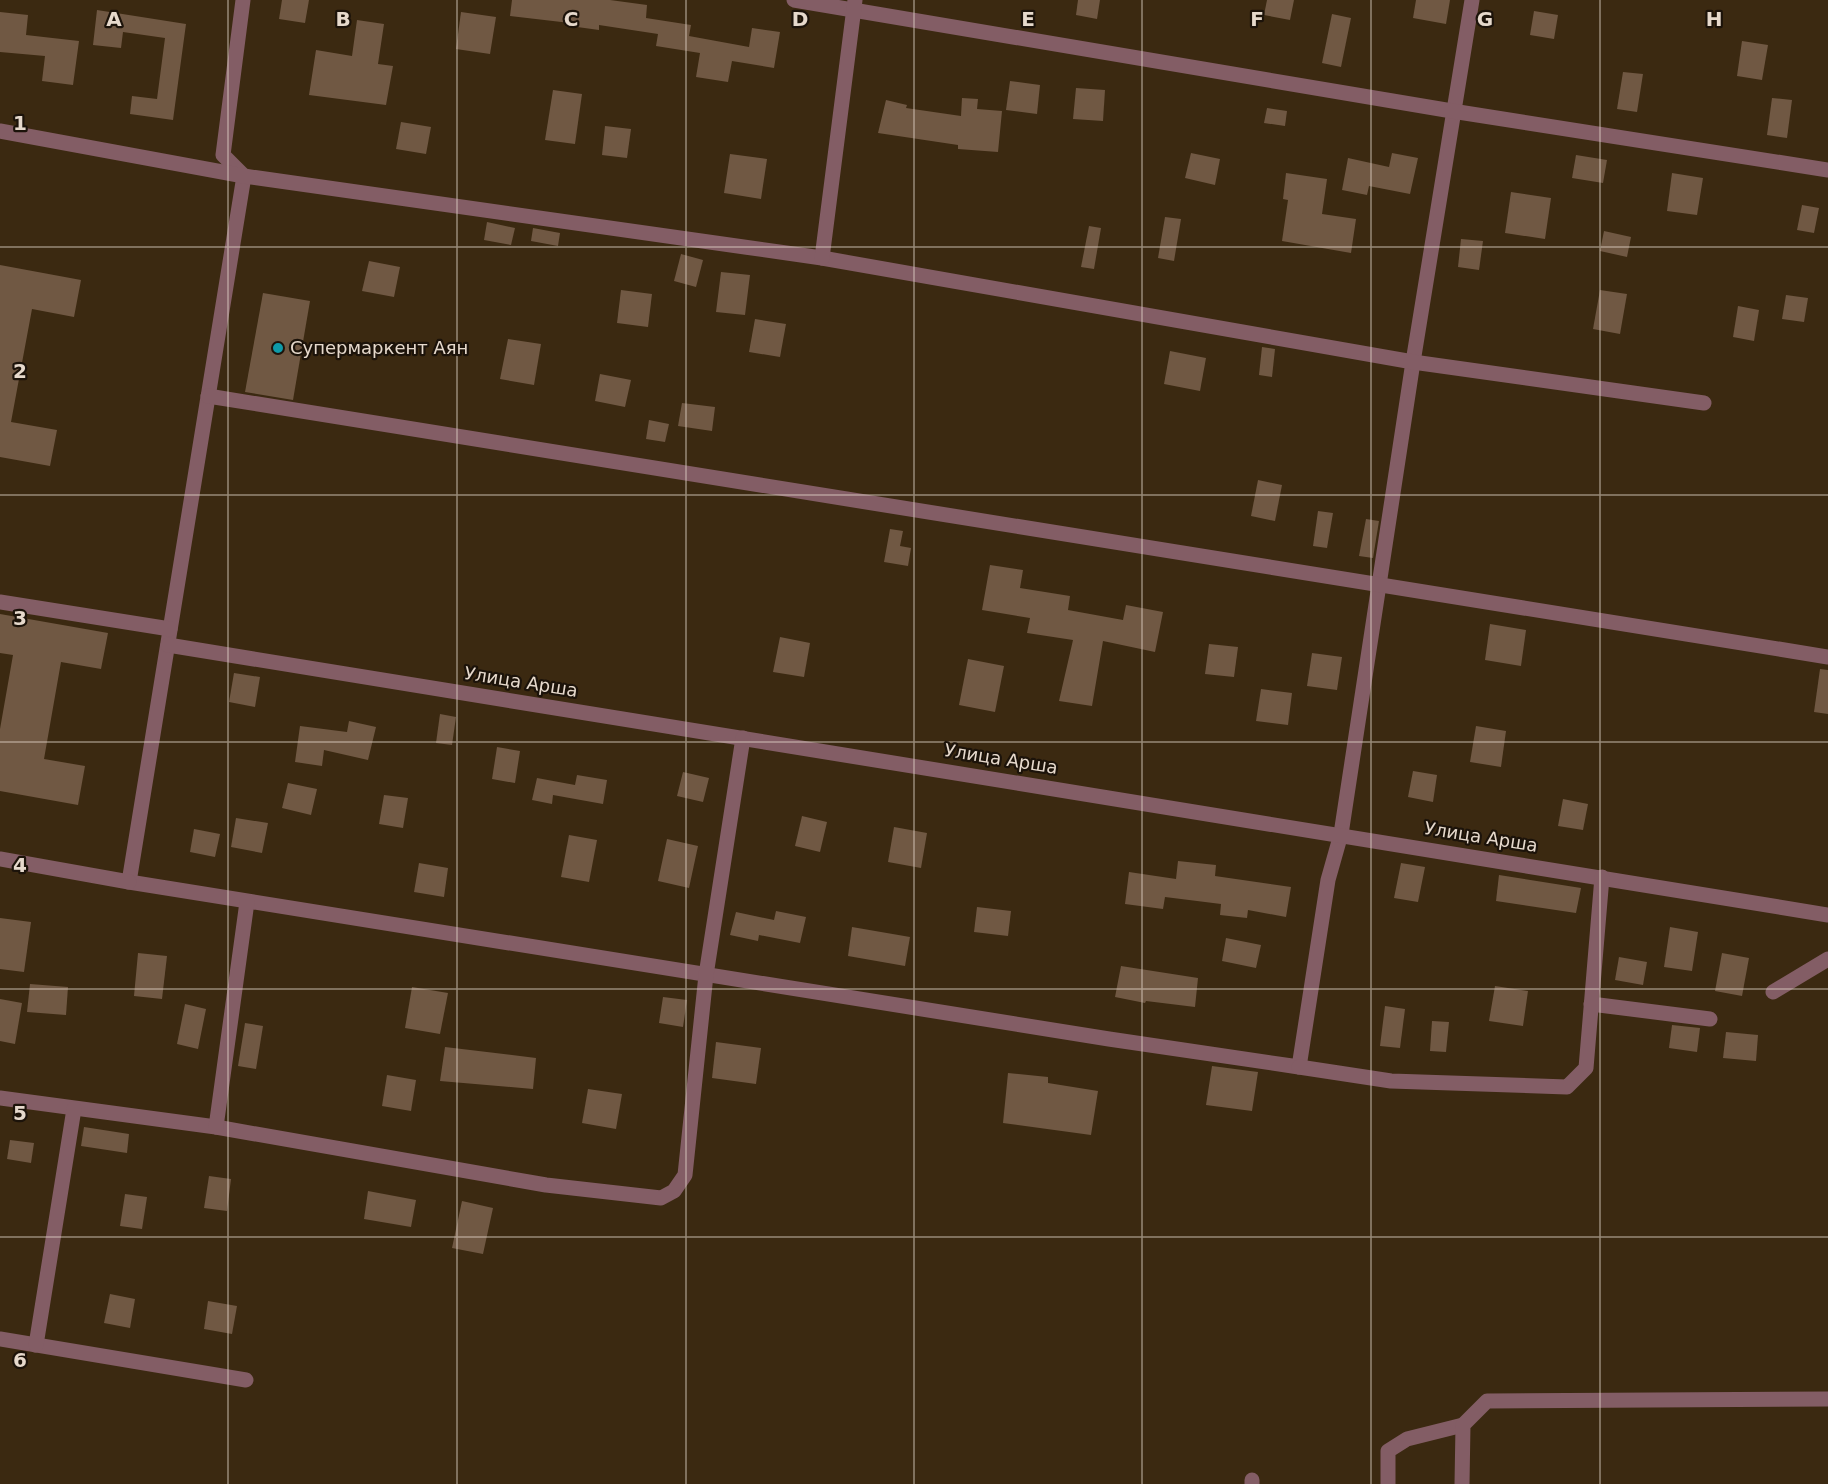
<svg xmlns="http://www.w3.org/2000/svg" width="1828" height="1484" font-family="'DejaVu Sans',sans-serif">
	<style>
		.building { fill: #705843 }
		.lines { fill: none; stroke-linecap: round; stroke-linejoin: round }
		.minor { stroke: #835d65; stroke-width: 15 }
		.grid { fill: none; stroke: #e6d9cc; stroke-width: 1.5; stroke-opacity: 0.55 }
		.culture-dot { fill: #0f9aa8; stroke: #1c130a; stroke-width: 2 }
		.labels { text-anchor: middle; stroke-width: 4.5; stroke-linejoin: round; paint-order: stroke }
		.poi-label { font-size: 18px; fill: #e6d9cc; stroke: #1c130a; text-anchor: start }
		.street-label { font-size: 18px; fill: #e6d9cc; stroke: #1c130a }
		.grid-label { font-size: 20px; text-anchor: middle; font-weight: bold; fill: #e6d9cc; stroke: #1c130a; stroke-width: 4.5; stroke-linejoin: round; paint-order: stroke }
	</style>
	<rect width="100%" height="100%" fill="#3b2911"/>
	<g class="building">
		<polygon points="282,0 309,0 305,23 279,19"/>
		<polygon points="512,0 610,0 647,5 646,18 691,25 689,36 749,47 752,28 780,32 774,68 732,61 728,82 696,77 700,53 656,46 658,34 599,25 599,30 570,26 570,23 510,16"/>
		<polygon points="1078,0 1100,0 1097,19 1076,15"/>
		<polygon points="1267,0 1294,0 1290,20 1264,15"/>
		<polygon points="1416,0 1450,0 1446,24 1413,18"/>
		<polygon points="97,10 186,24 173,120 130,114 132,96 157,99 165,38 123,32 121,48 93,45"/>
		<polygon points="1534,11 1558,15 1554,39 1530,35"/>
		<polygon points="0,12 28,15 26,35 79,41 73,85 42,81 45,56 0,52"/>
		<polygon points="461,12 496,17 490,54 456,49"/>
		<polygon points="1332,14 1351,18 1341,67 1322,63"/>
		<polygon points="357,20 384,24 378,64 393,66 386,105 309,95 316,50 352,56"/>
		<polygon points="1742,41 1768,45 1762,80 1737,76"/>
		<polygon points="1623,72 1643,74 1637,112 1617,109"/>
		<polygon points="1010,81 1040,85 1037,114 1006,110"/>
		<polygon points="1076,88 1105,90 1103,121 1073,119"/>
		<polygon points="553,90 582,94 575,144 545,140"/>
		<polygon points="962,98 978,99 977,109 1002,111 998,152 958,149 958,145 878,133 886,100 907,105 906,108 961,116"/>
		<polygon points="1772,98 1792,100 1787,138 1767,135"/>
		<polygon points="1267,108 1287,111 1285,126 1264,123"/>
		<polygon points="401,122 431,127 426,154 396,149"/>
		<polygon points="605,126 631,129 627,158 602,155"/>
		<polygon points="1191,153 1220,159 1215,185 1185,178"/>
		<polygon points="1392,153 1418,158 1410,194 1369,186 1367,195 1342,190 1348,158 1389,167"/>
		<polygon points="730,154 767,159 761,199 724,193"/>
		<polygon points="1576,155 1607,160 1603,183 1572,178"/>
		<polygon points="1286,173 1327,179 1322,214 1356,219 1351,253 1282,241 1288,200 1283,199"/>
		<polygon points="1672,173 1703,178 1697,215 1667,211"/>
		<polygon points="1511,192 1551,198 1545,239 1505,233"/>
		<polygon points="1802,205 1819,208 1814,233 1797,230"/>
		<polygon points="1165,217 1181,219 1174,261 1158,258"/>
		<polygon points="487,222 515,228 511,245 484,240"/>
		<polygon points="1089,226 1101,228 1094,269 1081,267"/>
		<polygon points="533,228 560,233 558,246 531,241"/>
		<polygon points="1604,231 1631,237 1627,257 1600,251"/>
		<polygon points="1461,239 1483,241 1479,270 1458,267"/>
		<polygon points="681,254 703,260 696,287 674,281"/>
		<polygon points="369,261 400,267 394,297 362,291"/>
		<polygon points="0,265 81,280 74,317 32,309 11,422 57,430 50,466 0,457"/>
		<polygon points="721,272 750,275 745,315 716,312"/>
		<polygon points="621,290 652,294 648,327 617,323"/>
		<polygon points="1600,290 1627,294 1620,334 1593,329"/>
		<polygon points="263,293 310,301 293,400 245,392"/>
		<polygon points="1786,295 1808,298 1804,322 1782,319"/>
		<polygon points="1738,306 1759,310 1754,341 1733,337"/>
		<polygon points="755,319 786,324 780,357 749,352"/>
		<polygon points="508,339 541,344 534,385 500,379"/>
		<polygon points="1262,347 1275,349 1272,377 1259,375"/>
		<polygon points="1170,351 1206,358 1200,391 1164,384"/>
		<polygon points="600,374 631,380 625,407 595,401"/>
		<polygon points="682,403 715,407 712,431 678,426"/>
		<polygon points="649,420 669,424 665,442 646,439"/>
		<polygon points="1258,480 1282,485 1275,521 1251,516"/>
		<polygon points="1318,511 1333,513 1327,548 1313,546"/>
		<polygon points="1366,519 1379,521 1373,558 1359,556"/>
		<polygon points="890,529 903,531 900,546 911,548 908,566 884,562"/>
		<polygon points="990,565 1023,570 1020,588 1070,596 1068,610 1123,620 1126,605 1163,612 1155,652 1103,641 1092,706 1059,701 1073,640 1027,633 1030,618 982,610"/>
		<polygon points="0,614 108,633 101,669 61,662 44,759 85,766 78,805 0,791 0,729 13,655 0,653"/>
		<polygon points="1490,624 1526,630 1521,666 1485,660"/>
		<polygon points="780,637 810,643 804,677 773,672"/>
		<polygon points="1209,644 1238,647 1234,677 1205,674"/>
		<polygon points="1312,653 1342,657 1337,690 1307,686"/>
		<polygon points="968,659 1004,666 995,712 959,705"/>
		<polygon points="1820,669 1828,670 1828,714 1814,712"/>
		<polygon points="234,673 260,677 255,707 229,702"/>
		<polygon points="1261,689 1292,693 1288,725 1256,721"/>
		<polygon points="440,714 456,717 452,745 436,743"/>
		<polygon points="349,721 376,727 368,760 324,750 322,766 295,762 300,726 347,732"/>
		<polygon points="1476,726 1506,731 1501,767 1470,762"/>
		<polygon points="497,747 520,751 515,783 492,779"/>
		<polygon points="1413,771 1437,775 1433,802 1408,797"/>
		<polygon points="683,772 709,778 703,802 677,796"/>
		<polygon points="577,775 607,780 603,804 553,795 552,804 532,800 537,778 575,785"/>
		<polygon points="288,783 317,789 311,815 282,808"/>
		<polygon points="384,795 408,798 403,828 379,824"/>
		<polygon points="1563,799 1588,804 1583,830 1558,826"/>
		<polygon points="802,816 827,822 820,852 795,846"/>
		<polygon points="236,818 268,823 262,853 231,847"/>
		<polygon points="894,827 927,833 921,868 888,862"/>
		<polygon points="194,829 220,834 215,857 190,852"/>
		<polygon points="569,835 597,840 589,882 561,877"/>
		<polygon points="667,839 698,846 689,888 658,881"/>
		<polygon points="1178,861 1216,865 1215,876 1291,887 1286,917 1248,910 1247,918 1220,915 1221,904 1165,897 1163,909 1125,904 1129,872 1176,879"/>
		<polygon points="419,863 448,868 444,897 414,892"/>
		<polygon points="1401,863 1425,867 1418,902 1394,898"/>
		<polygon points="1499,875 1581,888 1576,913 1496,901"/>
		<polygon points="977,907 1011,911 1008,936 974,932"/>
		<polygon points="776,911 806,917 800,943 759,935 758,941 730,935 736,912 774,920"/>
		<polygon points="0,918 31,922 24,972 0,969"/>
		<polygon points="852,927 910,937 905,966 848,956"/>
		<polygon points="1670,927 1698,932 1692,971 1664,967"/>
		<polygon points="1226,938 1261,945 1256,968 1222,961"/>
		<polygon points="138,953 167,956 162,999 134,996"/>
		<polygon points="1722,953 1749,958 1742,996 1715,991"/>
		<polygon points="1619,957 1647,962 1643,985 1615,980"/>
		<polygon points="1121,966 1198,978 1195,1007 1146,1001 1145,1003 1115,997"/>
		<polygon points="30,984 68,987 66,1015 27,1012"/>
		<polygon points="1495,986 1528,991 1523,1026 1489,1021"/>
		<polygon points="412,987 448,993 440,1034 405,1028"/>
		<polygon points="663,997 687,1000 683,1027 659,1023"/>
		<polygon points="0,999 22,1003 15,1044 0,1041"/>
		<polygon points="185,1004 206,1009 198,1049 177,1044"/>
		<polygon points="1385,1006 1405,1009 1400,1048 1380,1046"/>
		<polygon points="1432,1021 1449,1022 1446,1052 1430,1051"/>
		<polygon points="245,1023 263,1026 256,1069 238,1066"/>
		<polygon points="1672,1025 1700,1028 1697,1052 1669,1048"/>
		<polygon points="1726,1032 1758,1035 1756,1061 1723,1058"/>
		<polygon points="716,1042 761,1048 756,1084 712,1078"/>
		<polygon points="445,1047 536,1058 533,1089 440,1081"/>
		<polygon points="1212,1066 1258,1072 1252,1111 1206,1105"/>
		<polygon points="1008,1073 1048,1077 1048,1083 1098,1091 1091,1135 1003,1123"/>
		<polygon points="387,1075 416,1080 411,1111 382,1106"/>
		<polygon points="588,1089 622,1094 616,1129 582,1123"/>
		<polygon points="84,1127 129,1134 127,1153 81,1146"/>
		<polygon points="10,1140 34,1143 31,1163 7,1159"/>
		<polygon points="209,1176 231,1179 227,1211 204,1208"/>
		<polygon points="368,1191 416,1200 411,1227 364,1219"/>
		<polygon points="125,1194 147,1197 142,1229 120,1226"/>
		<polygon points="462,1201 493,1208 483,1254 452,1248"/>
		<polygon points="110,1294 135,1299 130,1328 104,1323"/>
		<polygon points="208,1301 237,1306 232,1334 204,1329"/>
	</g>
	<g class="lines">
		<g class="minor">
			<polyline points="243,0 223,155 244,176 129,882 1109,1039 1299,1067 1328,880 1341,834 1413,362 1472,0"/>
			<polyline points="794,0 1452,111 1828,170"/>
			<polyline points="0,131 244,176 822,258 1413,362 1704,403"/>
			<polyline points="822,258 855,0"/>
			<polyline points="208,396 1828,657"/>
			<polyline points="0,602 170,629"/>
			<polyline points="168,645 1828,915"/>
			<polyline points="0,859 129,882"/>
			<polyline points="1773,992 1828,959"/>
			<polyline points="1591,1004 1710,1019"/>
			<polyline points="1299,1067 1391,1081 1567,1087 1586,1068 1602,877"/>
			<polyline points="0,1098 216,1127 546,1185 661,1198 674,1191 685,1175 706,975 743,738"/>
			<polyline points="216,1127 247,902"/>
			<polyline points="0,1339 246,1380"/>
			<polyline points="36,1345 74,1109"/>
			<polyline points="1252,1484 1252,1480"/>
			<polyline points="1388,1484 1388,1451 1407,1439 1463,1425"/>
			<polyline points="1462,1484 1463,1425 1487,1401 1828,1399"/>
		</g>
	</g>
	<path class="grid" d="M228,0V1484M457,0V1484M686,0V1484M914,0V1484M1142,0V1484M1371,0V1484M1600,0V1484M0,247H1828M0,495H1828M0,742H1828M0,989H1828M0,1237H1828"/>
	<circle class="culture-dot" cx="278" cy="348" r="6"/>
	<g class="labels">
		<g class="poi-label">
			<text x="290" y="354">Супермаркент Аян</text>
		</g>
		<g class="street-label">
			<text transform="translate(521 682) rotate(9)" y="6">Улица Арша</text>
			<text transform="translate(1001 759) rotate(9)" y="6">Улица Арша</text>
			<text transform="translate(1481 837) rotate(9)" y="6">Улица Арша</text>
		</g>
	</g>
	<g class="grid-label">
		<text x="114" y="26">A</text>
		<text x="343" y="26">B</text>
		<text x="571" y="26">C</text>
		<text x="800" y="26">D</text>
		<text x="1028" y="26">E</text>
		<text x="1257" y="26">F</text>
		<text x="1485" y="26">G</text>
		<text x="1714" y="26">H</text>
		<text x="20" y="130">1</text>
		<text x="20" y="378">2</text>
		<text x="20" y="625">3</text>
		<text x="20" y="872">4</text>
		<text x="20" y="1120">5</text>
		<text x="20" y="1367">6</text>
	</g>
</svg>
